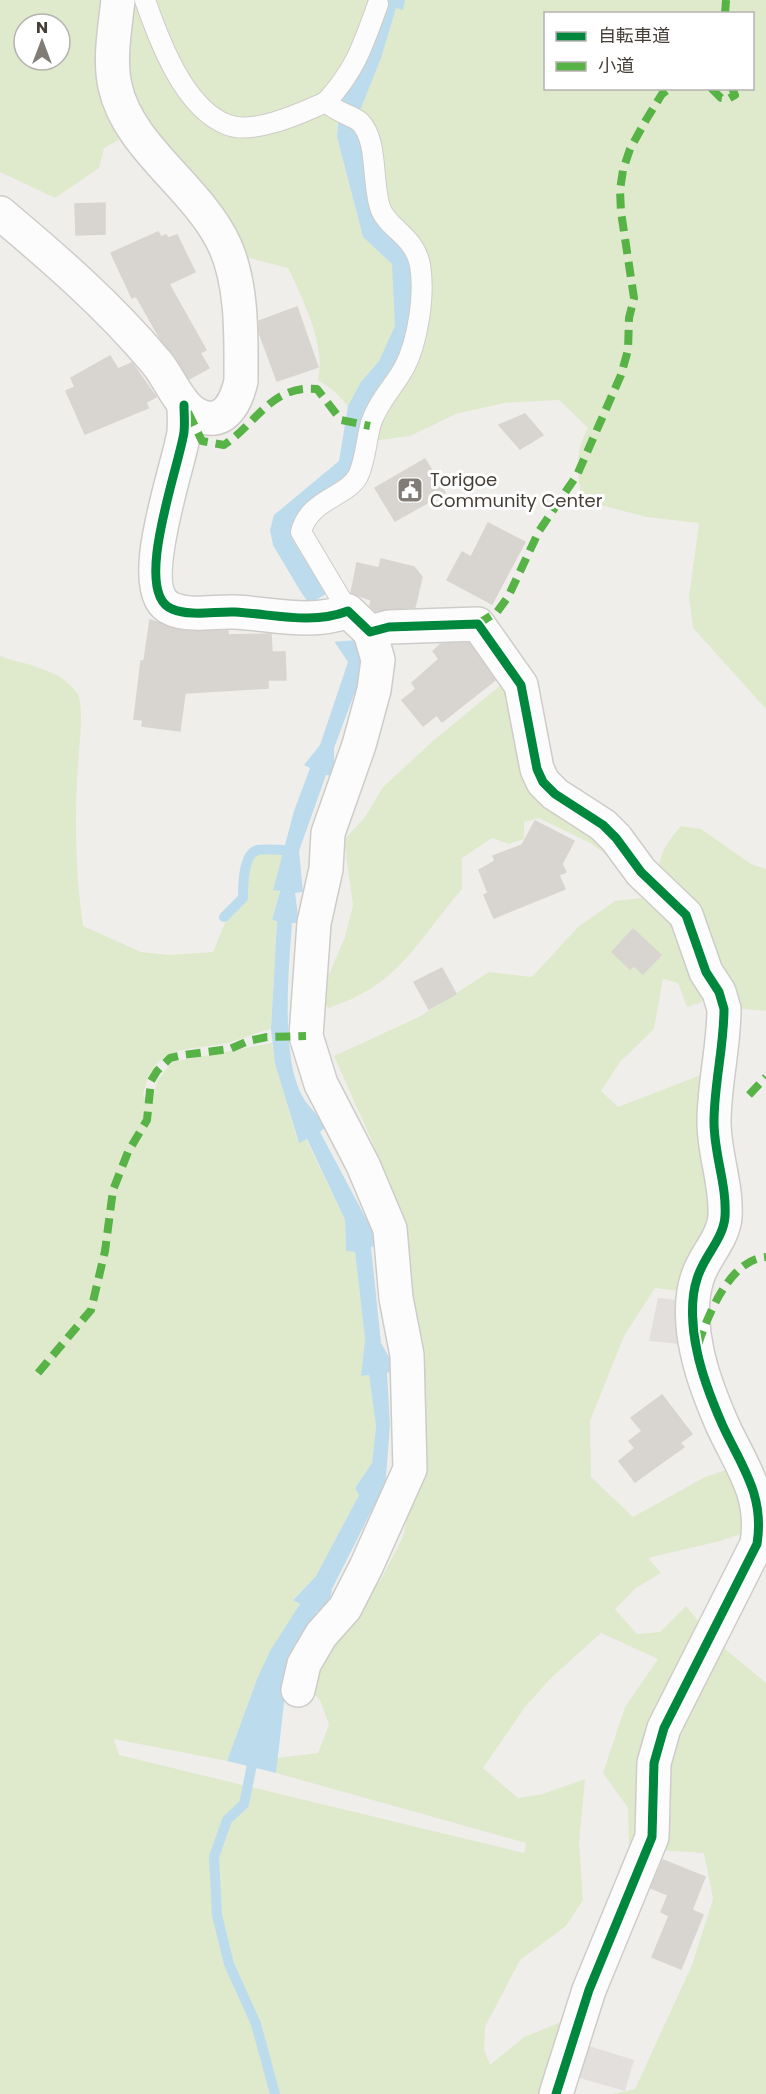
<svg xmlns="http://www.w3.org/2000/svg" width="766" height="2094" font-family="Poppins,'Noto Sans JP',sans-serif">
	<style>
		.green { fill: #dfeacc; fill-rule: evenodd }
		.parking { fill: #e2dfdc }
		.water { fill: #bcdced }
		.pier { fill: #f0eeeb }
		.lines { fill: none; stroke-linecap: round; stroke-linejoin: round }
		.stream { stroke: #bcdced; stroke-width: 10 }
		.building { fill: #d8d5d1; stroke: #d8d5d1; stroke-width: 1.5 }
		.lane-casing { stroke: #ceccc8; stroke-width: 22 }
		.street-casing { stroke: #ceccc8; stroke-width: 36 }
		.lane { stroke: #fdfcfc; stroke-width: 20 }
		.street { stroke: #fdfcfc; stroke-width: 33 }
		.quiet { stroke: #57b346; stroke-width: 8; stroke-dasharray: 15 8; stroke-linecap: butt }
		.cycleway-casing { stroke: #fff; stroke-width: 13 }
		.cycleway { stroke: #00873e; stroke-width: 9 }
		.labels { text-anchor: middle; stroke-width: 6; stroke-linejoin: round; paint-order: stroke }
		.poi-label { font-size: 18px; fill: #463f37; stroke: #fff; text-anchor: start }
	</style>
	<rect width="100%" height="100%" fill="#f0eeeb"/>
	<g class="green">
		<path d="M0,0H108L128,135L104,148L99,168L55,198L0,172ZM24,24H60V60H24Z"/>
		<path d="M128,0H142L161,49L228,130L321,108L337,119V137L363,237L392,264L395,287V326L391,337L379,361L361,383L348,406L334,391L318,380C326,346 303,299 288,268L245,257L141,119L123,75Z"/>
		<path d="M149,0H766V709L693,628L689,597L699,523L646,517L582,500C577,471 574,454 588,428L559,400L504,403L456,414L410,436L372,441L413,359L377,155C376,117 370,119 339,100L251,123L214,113L172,57ZM546,14H752V88H546Z"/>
		<path d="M0,656C26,665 61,669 77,693C84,703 80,738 79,752C74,812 75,866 83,926L141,952L170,955L213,952L227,918L244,899L245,875L257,852L283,854L273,889L280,890L272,919L277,920L271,1029C257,1032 245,1038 231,1042C187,1053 155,1040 143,1096L152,1103L157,1081L172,1062L272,1043L275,1064L298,1142L306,1139L345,1220L346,1251L355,1252L365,1339L361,1376L369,1375L376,1426L372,1463L355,1488L359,1495L316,1576L293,1599L300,1604L257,1679L227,1761L114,1739L119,1755L524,1853L526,1843L276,1773L277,1758L318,1753L329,1725L320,1700L309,1689L350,1614L380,1581L403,1537L418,1470L401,1230L375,1148L334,1056L419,1017L489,972L532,977L578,927L615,901L640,898L668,910L710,991L700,1003L687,1007L678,983L663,979L654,1029L620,1062L601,1091L618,1107L711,1071L716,1200L688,1292L655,1288L624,1336L590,1421L591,1477L633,1517L705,1477L738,1466L750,1531L720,1541L648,1558L661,1573L636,1588L615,1609L637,1634L660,1632L686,1606L713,1639L766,1683V2094H611L635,2089L692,1965L713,1899L704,1853L629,1848L628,1808L603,1773L625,1707L658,1659L601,1633L551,1678L525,1707L483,1768L518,1798L543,1794L585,1779L579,1843L583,1900L566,1926L520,1960L485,2027L484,2049L490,2065L524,2037L571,2018L549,2094H0Z"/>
		<path d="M507,680L524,736L624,861L609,857L592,844L539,818L524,822V839L509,844L492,838L462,858V889C417,941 399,986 328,1008L320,995L345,937L353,905L344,840L365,817L383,787L434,740Z"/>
		<path d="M681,826L701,829L751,864L766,869V1011L734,1008L660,879C656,856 666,844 681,826Z"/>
	</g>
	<g class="parking">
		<polygon points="658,1298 686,1301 680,1344 649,1341"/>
		<polygon points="579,2043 634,2060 625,2091 569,2075"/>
	</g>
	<path class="water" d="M382,0H405L403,10L396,8L381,58L359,113L370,194L414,261V326L352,474L292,532L294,542L363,652L364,668L334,748V776L326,775L299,851L303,892L295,893L299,923H292C289,969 279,1064 306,1102C312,1110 320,1118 327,1126L320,1132L380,1245L371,1247L381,1343L396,1369L387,1373L390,1425L384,1503L376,1502L332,1589L327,1616L317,1611L286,1685L276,1773L227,1761L257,1679L270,1651L300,1604L293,1600L316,1576L359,1495L355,1488L372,1463L376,1426L369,1375L361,1376L365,1339L355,1252L346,1251L345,1220L307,1139L299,1143L275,1064L271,1029L277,921L272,920L280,891L273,890L294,811L310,768L304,765L320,745L348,662L299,589L273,545L270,530L274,515L339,461L348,406L361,382L379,361L395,326L392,264L363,237L337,137L339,100Z"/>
	<polygon class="pier" points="328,593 357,640 331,642 307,605"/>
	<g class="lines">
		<g class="stream">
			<path d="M224,917L243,898C243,886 243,853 258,850C268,848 281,851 292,850"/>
			<polyline points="254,1755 244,1804 227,1820 214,1857 217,1915 229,1964 256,2024 275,2094"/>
		</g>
	</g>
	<g class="building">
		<polygon points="105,203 105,234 76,235 75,204"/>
		<polygon points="158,232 161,237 166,235 168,238 177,235 195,272 169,284 206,350 200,353 209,368 189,379 160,338 136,296 132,298 111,253"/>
		<polygon points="297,307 318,367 277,381 259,332 259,321"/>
		<polygon points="110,356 118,369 132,363 156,397 146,402 148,408 85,434 66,391 75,387 71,378"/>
		<polygon points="525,414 543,435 520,449 499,425"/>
		<polygon points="425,459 445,493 395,521 375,488"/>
		<polygon points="488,523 525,542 492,604 447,580 462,552 471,557"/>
		<polygon points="381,559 414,567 422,577 415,607 375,611 370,606 371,600 351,593 357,563 379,568"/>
		<polygon points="150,620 184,631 228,631 228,635 271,634 272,652 285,652 286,680 268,680 268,688 185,693 180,731 142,726 143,720 134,719 141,661 144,661"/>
		<polygon points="469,643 495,680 442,722 437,715 423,726 402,700 416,689 412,683 439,659 433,651 441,644"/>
		<polygon points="535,821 574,841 562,864 566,872 559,875 565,889 494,918 484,895 488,893 479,870 495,861 493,856 522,845"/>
		<polygon points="633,929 661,955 643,974 634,966 630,969 612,952"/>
		<polygon points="442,968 456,994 429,1009 414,982"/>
		<polygon points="662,1395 692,1434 680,1443 684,1447 635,1482 619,1461 635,1448 629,1441 642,1431 631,1418"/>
		<polygon points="663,1860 705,1877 692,1910 703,1915 681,1969 652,1957 669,1916 661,1912 668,1895 651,1888"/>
	</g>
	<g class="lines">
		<g class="lane-casing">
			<g id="lane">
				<path d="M145,0C159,40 184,109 228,125C254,135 301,113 326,102C337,113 354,116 360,122C379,141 371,185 381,210C389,229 415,237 420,265C425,294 418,342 404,368C394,386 378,402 371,423C366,440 366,459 358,476C347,497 309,499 301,532L348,611"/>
				<path d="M326,102C356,69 363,45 378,4"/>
			</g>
		</g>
		<g class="street-casing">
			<g id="street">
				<path d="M0,213C56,260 109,306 156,362C171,379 181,414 207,418C228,421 237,398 241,381C241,339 243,286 225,246C199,188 128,148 115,86C109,59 115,28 118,0"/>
				<path d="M184,405C184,414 185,423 184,432C180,464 131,593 172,609C191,617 216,611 235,612C273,614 312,625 348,611L370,632L389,627L478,624L521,685L537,769L543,782L555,794L603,825L616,838L641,872L686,915L706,972L719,992L724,1009C724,1047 714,1084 714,1122C714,1155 727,1184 725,1217C723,1240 703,1257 697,1279C690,1300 692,1329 697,1351C702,1376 712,1401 722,1424C741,1466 765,1494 757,1544L664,1728L654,1763L652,1837L589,1990L556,2094"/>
				<polyline points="298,1690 304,1664 321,1635 345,1608 366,1567 410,1469 407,1355 396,1298 390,1229 363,1165 321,1084 306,1036 314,923 326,869 328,833 359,745 374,690 378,660 370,632"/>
			</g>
		</g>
		<use href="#lane" class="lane"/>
		<use href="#street" class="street"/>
		<g class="quiet">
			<polyline points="725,14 726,0"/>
			<polyline points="711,88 721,98 728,99 735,95 732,88"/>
			<path d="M188,412L202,441L224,445C258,422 271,385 317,389L341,420L370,426"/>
			<polyline points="478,624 497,612 508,597 539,531 577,475 621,375 628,350 629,318 634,298 621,212 620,190 623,170 630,149 646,120 662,94 670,88"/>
			<polyline points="749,1095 766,1077"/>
			<path d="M698,1345C708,1315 730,1259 766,1257"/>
			<polyline points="38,1373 91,1310 105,1251 113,1190 128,1152 147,1120 151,1081 157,1071 170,1058 183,1055 230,1049 248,1041 267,1037 306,1036"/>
		</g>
		<g class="cycleway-casing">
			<path id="cycleway" d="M184,405C184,414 185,423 184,432C180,464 131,593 172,609C191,617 216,611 235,612C273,614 312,625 348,611L370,632L389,627L478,624L521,685L537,769L543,782L555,794L603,825L616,838L641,872L686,915L706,972L719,992L724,1009C724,1047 714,1084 714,1122C714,1155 727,1184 725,1217C723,1240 703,1257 697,1279C690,1300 692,1329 697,1351C702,1376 712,1401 722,1424C741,1466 765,1494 757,1544L664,1728L654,1763L652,1837L589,1990L556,2094"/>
		</g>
		<use href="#cycleway" class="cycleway"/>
	</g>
	<defs>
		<g id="civic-square" transform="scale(1.35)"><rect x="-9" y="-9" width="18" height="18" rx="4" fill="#827c76" stroke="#fff"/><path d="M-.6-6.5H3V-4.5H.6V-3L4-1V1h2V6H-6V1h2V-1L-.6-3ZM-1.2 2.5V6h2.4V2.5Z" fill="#fff"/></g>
	</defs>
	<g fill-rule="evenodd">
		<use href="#civic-square" x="410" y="490"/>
	</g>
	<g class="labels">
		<g class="poi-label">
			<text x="430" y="486">Torigoe<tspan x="430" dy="21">Community Center</tspan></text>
		</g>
	</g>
	<rect x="544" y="12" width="210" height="78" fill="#ffffff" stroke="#b5b2af" stroke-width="1.5"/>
	<rect x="556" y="32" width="30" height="9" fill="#00873e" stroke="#b5b2af" stroke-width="1.5"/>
	<text x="598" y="42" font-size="18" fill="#463f37">自転車道</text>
	<rect x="556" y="62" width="30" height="9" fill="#57b346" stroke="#b5b2af" stroke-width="1.5"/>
	<text x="598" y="72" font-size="18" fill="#463f37">小道</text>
	<g transform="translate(42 42)"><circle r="28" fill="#ffffff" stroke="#b5b2af" stroke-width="1.5"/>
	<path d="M0-4.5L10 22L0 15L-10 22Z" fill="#827c76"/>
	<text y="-9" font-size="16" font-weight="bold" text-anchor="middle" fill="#463f37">N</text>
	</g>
</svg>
